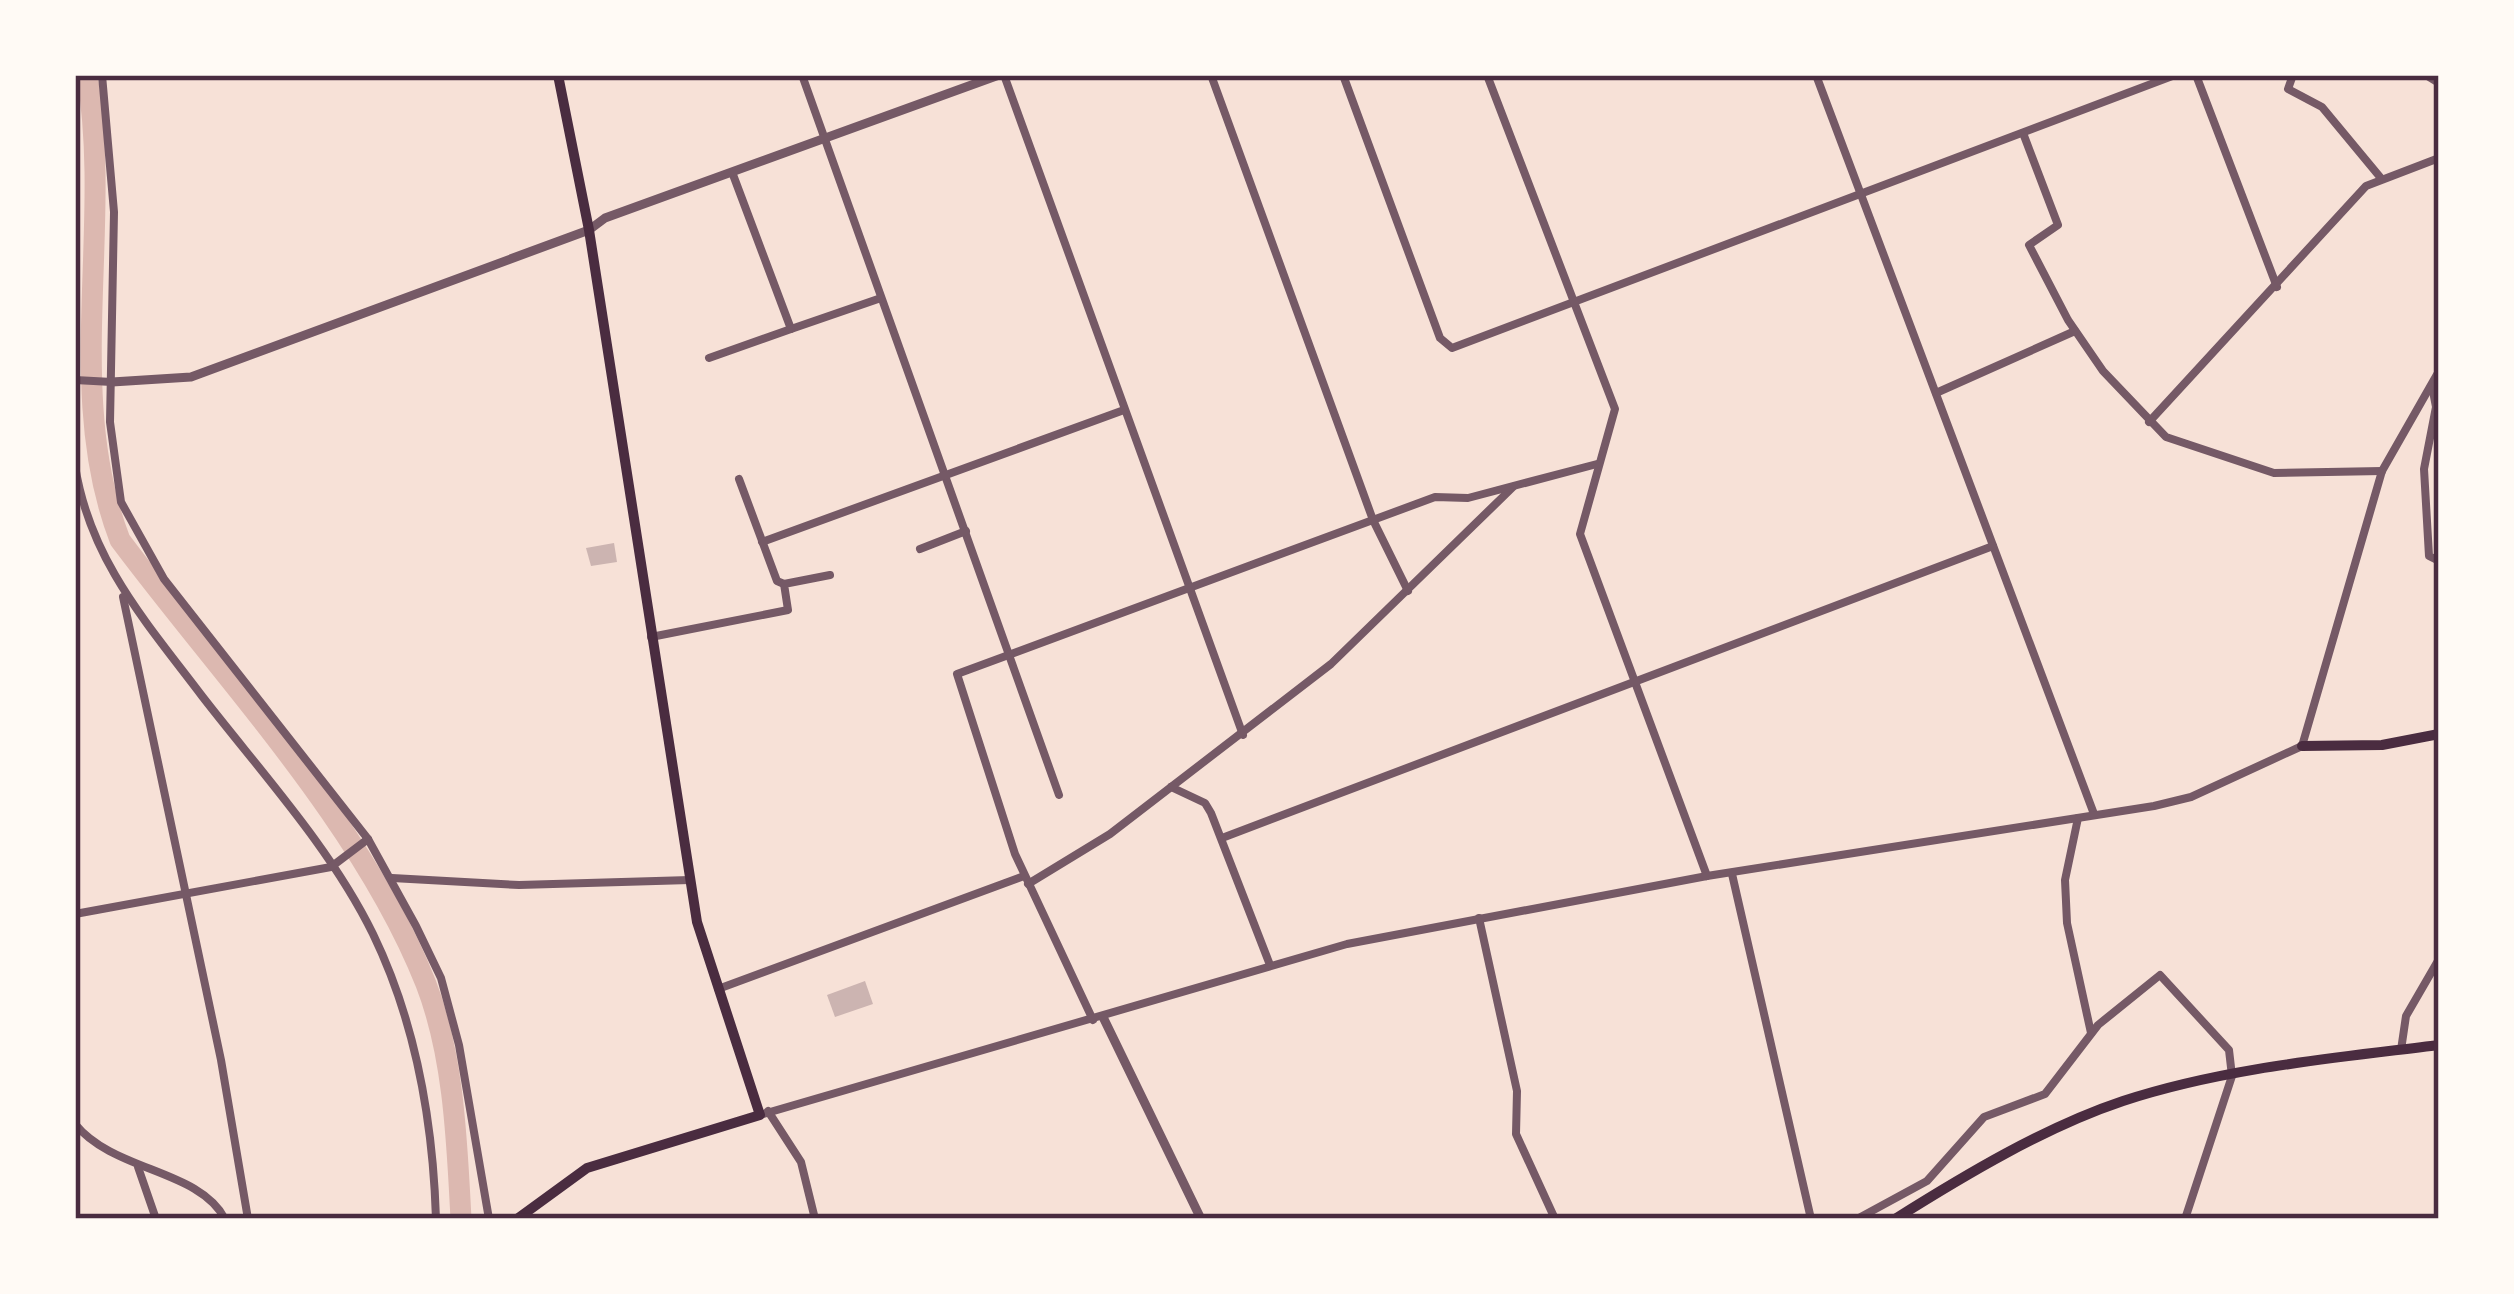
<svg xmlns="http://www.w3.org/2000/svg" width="2514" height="1294" font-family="'Roboto Condensed',sans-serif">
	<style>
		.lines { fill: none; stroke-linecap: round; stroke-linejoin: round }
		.river { stroke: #dcb8b0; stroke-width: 21 }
		.building { fill: #ccb4b1 }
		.minor { stroke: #755966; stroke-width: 8 }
		.tertiary { stroke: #755966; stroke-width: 9 }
		.secondary { stroke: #4a2c40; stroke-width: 10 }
		.neatline { fill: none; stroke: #4a2c40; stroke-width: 4.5 }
	</style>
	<rect width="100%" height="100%" fill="#f7e1d7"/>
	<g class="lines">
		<path class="river" d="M87,75C113,228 63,393 120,540C223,678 363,824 426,984C454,1056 457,1143 461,1219"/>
	</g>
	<g class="building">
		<polygon points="614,543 617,562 591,566 586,548"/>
		<polygon points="865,981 873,1004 835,1017 827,995"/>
	</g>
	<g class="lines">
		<g class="minor">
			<polyline points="102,75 114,212 110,422 121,502 164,579 368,839 416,926 441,978 459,1045 489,1219"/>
			<polyline points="802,75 1059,795"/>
			<polyline points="1004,75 1243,735"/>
			<polyline points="1211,75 1373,520 1408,591"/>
			<polyline points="1343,75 1440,338 1452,348 2175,75"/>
			<polyline points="1487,75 1615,409 1580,534 1707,876"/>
			<polyline points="1816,75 2094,814"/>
			<polyline points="2196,75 2277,287"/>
			<polyline points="2293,75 2288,89 2322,107 2380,177"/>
			<polyline points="2426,75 2439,83"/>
			<polyline points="2023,133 2058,225 2029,245 2068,320 2103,371 2166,437 2274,473 2382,471"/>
			<polyline points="732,172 791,329 881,298"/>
			<polyline points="75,178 75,301"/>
			<polyline points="709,358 791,329"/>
			<polyline points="75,380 112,382"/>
			<polyline points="2432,386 2436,407 2424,469 2429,556 2439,561"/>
			<polyline points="1936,393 2075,331"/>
			<polyline points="2149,422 2366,186 2439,158"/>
			<path d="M75,466C90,560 146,622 202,696C260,771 331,848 373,934C416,1023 433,1122 436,1219"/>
			<polyline points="739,479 777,581 784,584"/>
			<polyline points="762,542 1124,410"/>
			<polyline points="920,549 966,531"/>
			<polyline points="123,597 221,1060 248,1219"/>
			<polyline points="651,637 788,610 784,584 830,575"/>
			<polyline points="1171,787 1205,803 1211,813 1270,965"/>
			<polyline points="2078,818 2065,880 2067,923 2091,1033"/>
			<polyline points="1222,838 1993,546"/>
			<polyline points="1732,874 1811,1219"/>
			<polyline points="392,878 519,885 690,880"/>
			<polyline points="1028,884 1110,834 1331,664 1513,487"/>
			<polyline points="75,914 331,867 368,839"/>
			<polyline points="1479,918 1517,1091 1516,1134 1555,1219"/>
			<polyline points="718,989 1024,876"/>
			<polyline points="1093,1020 1015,854 957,674 1435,497 1468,498 1597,464"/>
			<polyline points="2401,1050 2406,1016 2439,959"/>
			<polyline points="768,1111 801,1162 815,1219"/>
			<polyline points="760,1115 1347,944 1707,876 2154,806 2191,797 2302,746 2382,471 2439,371"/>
			<path d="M75,1124C114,1172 199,1169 225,1219"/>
			<polyline points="138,1167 156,1219"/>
			<polyline points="1857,1219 1927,1181 1984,1117 2045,1094 2098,1025 2160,975 2229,1050 2232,1076 2185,1219"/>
		</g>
		<g class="tertiary">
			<polyline points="112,382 191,377 589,230 605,218 999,75"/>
			<polyline points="1103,1017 1201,1219"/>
		</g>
		<g class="secondary">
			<polyline points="2302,746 2382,745 2439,734"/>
			<polyline points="517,1219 587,1168 760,1115 697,922 589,230 558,75"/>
			<path d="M1895,1219C1965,1175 2045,1127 2123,1101C2223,1068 2335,1058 2439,1045"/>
		</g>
	</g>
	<rect width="2514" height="1294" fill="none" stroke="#fffaf5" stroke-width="156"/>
	<rect x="78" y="78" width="2358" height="1138" class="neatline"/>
</svg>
